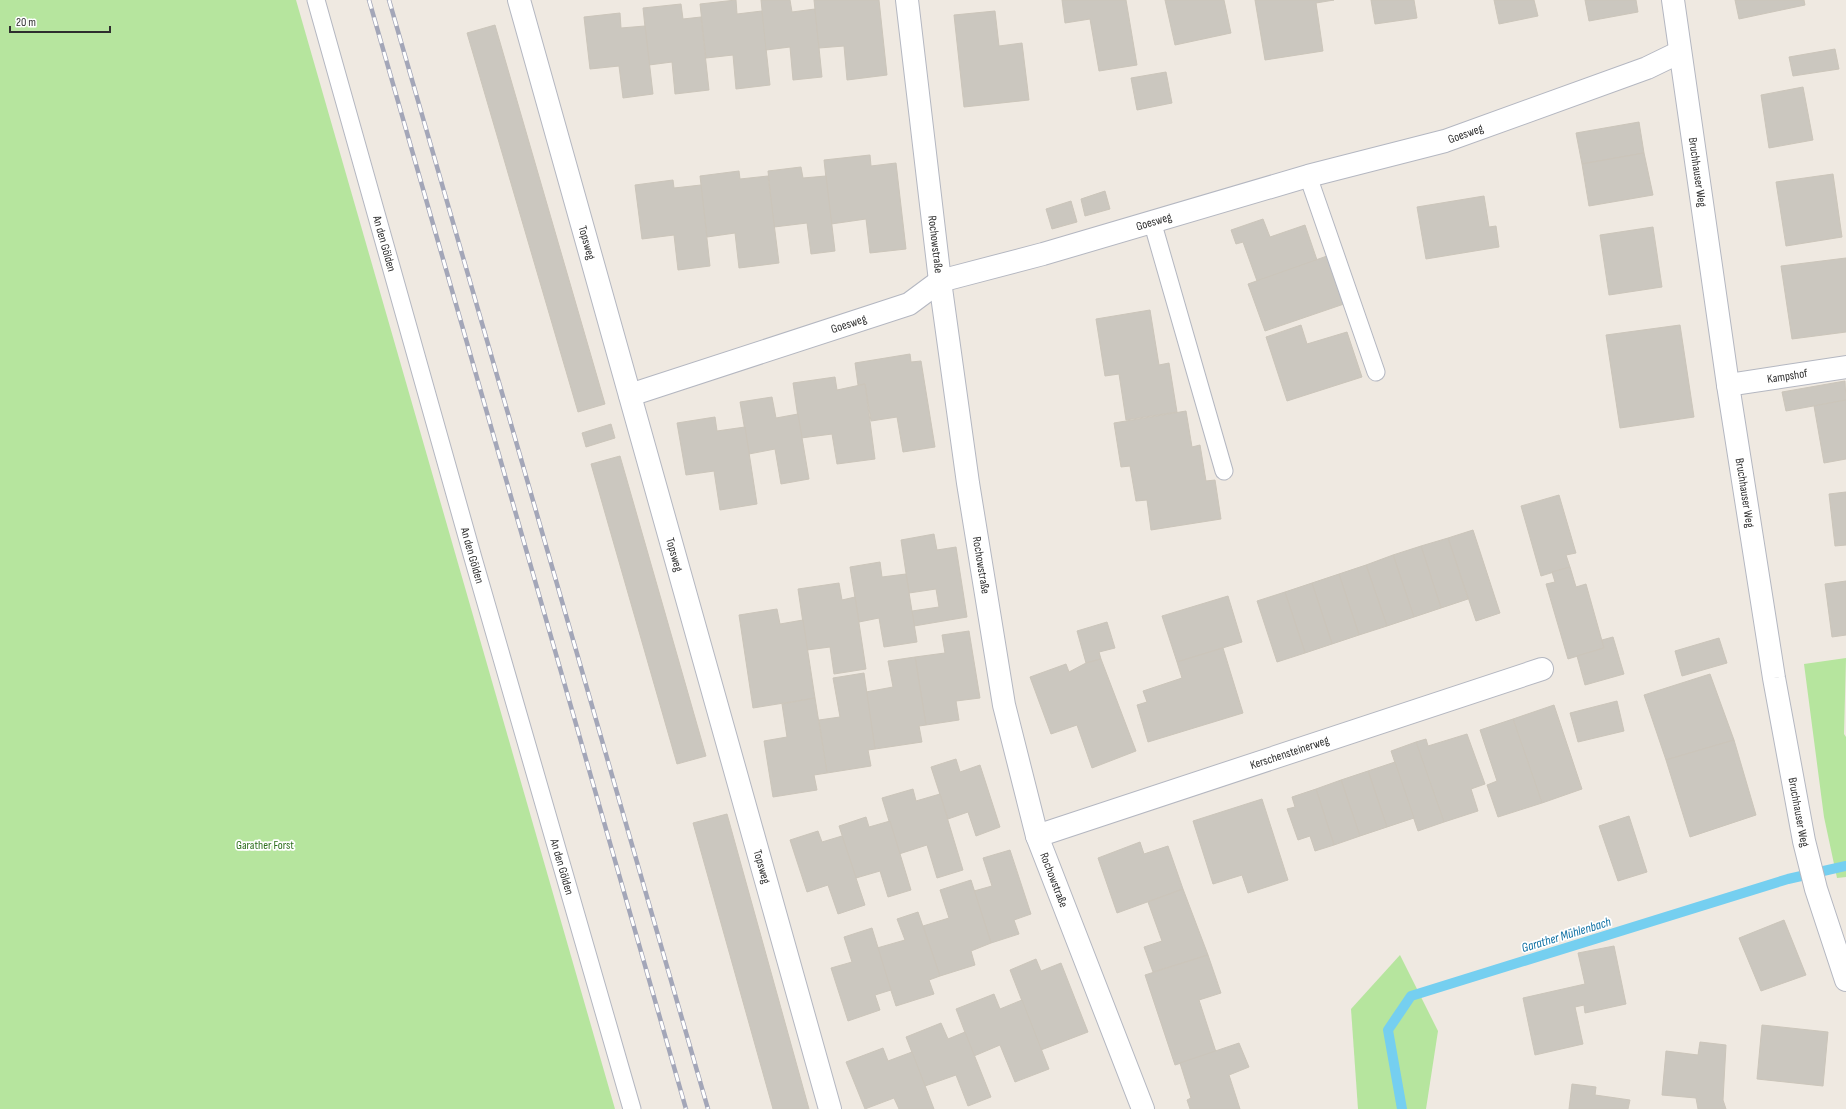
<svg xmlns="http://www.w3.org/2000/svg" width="1846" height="1109" font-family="'Sofia Sans Condensed',sans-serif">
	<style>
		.green { fill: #b6e59e }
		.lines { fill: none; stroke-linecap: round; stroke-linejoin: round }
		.stream { stroke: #75cff0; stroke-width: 10 }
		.building { fill: #cbc7bf; stroke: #cbc5ba }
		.lane-casing { stroke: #b4b7c1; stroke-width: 19 }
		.street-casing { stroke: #b4b7c1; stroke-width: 24 }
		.lane { stroke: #fff; stroke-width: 17 }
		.street { stroke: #fff; stroke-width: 22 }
		.rail-casing { stroke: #a3a6b8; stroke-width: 4.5 }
		.rail { stroke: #fff; stroke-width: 3; stroke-dasharray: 9; stroke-linecap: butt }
		.labels { text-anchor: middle; stroke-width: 3.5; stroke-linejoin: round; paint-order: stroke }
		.street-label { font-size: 12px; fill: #2e2e2e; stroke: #fff }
		.park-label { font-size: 12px; fill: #2c6e1b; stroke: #fff }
		.water-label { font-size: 13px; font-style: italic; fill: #0d6fa3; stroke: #fff }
	</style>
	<rect width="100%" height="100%" fill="#efe9e1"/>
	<g class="green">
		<polygon points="0,0 296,0 615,1109 0,1109"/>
		<polygon points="1846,658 1844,734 1846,737 1846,877 1837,878 1824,817 1804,664"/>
		<polygon points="1400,955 1438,1031 1426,1109 1358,1109 1351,1009"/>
	</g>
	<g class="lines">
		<polyline class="stream" points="1402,1109 1388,1030 1411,996 1788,879 1846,866"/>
	</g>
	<g class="building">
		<polygon points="736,0 737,14 762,11 770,85 736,89 733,55 706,58 700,4"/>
		<polygon points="761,0 790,0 792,12 815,9 822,77 793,80 790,47 766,50"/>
		<polygon points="814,0 879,0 887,75 847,80 844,46 819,48"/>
		<polygon points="1062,0 1126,0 1137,65 1099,71 1090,19 1065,23"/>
		<polygon points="1165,0 1224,0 1231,33 1175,45"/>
		<polygon points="1255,0 1334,0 1316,3 1323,51 1265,60"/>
		<polygon points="1371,0 1414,0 1417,18 1375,24"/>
		<polygon points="1494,0 1534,0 1538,16 1499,24"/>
		<polygon points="1585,0 1636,0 1638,12 1589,21"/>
		<polygon points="1735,0 1804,0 1805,5 1739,19"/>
		<polygon points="681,4 683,19 701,17 709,90 675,94 672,62 649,65 643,8"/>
		<polygon points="995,11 999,46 1022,43 1029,100 964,107 954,15"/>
		<polygon points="620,13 621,28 645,26 653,94 623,98 619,66 590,69 584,17"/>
		<polygon points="495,25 605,404 578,412 467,33"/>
		<polygon points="1835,49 1839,69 1793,76 1789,57"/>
		<polygon points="1166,72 1172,103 1137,110 1131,78"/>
		<polygon points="1803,87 1813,140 1769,148 1761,95"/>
		<polygon points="1639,122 1644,153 1582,164 1576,133"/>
		<polygon points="1644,153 1653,195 1589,206 1582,164"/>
		<polygon points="870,155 871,166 896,163 906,249 870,253 866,219 831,224 824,160"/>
		<polygon points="801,167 803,178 826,176 835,251 811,254 807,223 774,227 768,171"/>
		<polygon points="739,171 740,179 768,176 779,263 739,268 735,233 707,237 700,176"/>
		<polygon points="1833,174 1842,237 1786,246 1776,182"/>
		<polygon points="673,180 674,188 701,185 710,266 678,270 674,235 642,239 635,185"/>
		<polygon points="1105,191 1110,209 1085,216 1081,199"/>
		<polygon points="1484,196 1489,227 1496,226 1499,247 1426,259 1417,207"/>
		<polygon points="1071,201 1077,222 1052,229 1046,209"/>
		<polygon points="1263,219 1270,237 1305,225 1317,260 1257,281 1243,242 1236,244 1231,230"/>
		<polygon points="1653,227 1662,287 1609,295 1600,235"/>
		<polygon points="1327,256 1344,304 1265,331 1248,284"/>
		<polygon points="1846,258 1846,332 1792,339 1781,266"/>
		<polygon points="1150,310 1159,365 1169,363 1177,412 1126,420 1119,374 1105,376 1096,319"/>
		<polygon points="1301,325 1307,344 1347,332 1362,377 1287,401 1266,337"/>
		<polygon points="1680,325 1694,417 1620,428 1606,335"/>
		<polygon points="910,354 911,362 921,361 935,447 903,452 897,417 871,421 865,384 858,385 855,363"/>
		<polygon points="835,377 837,390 865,384 875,459 837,464 832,434 801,438 793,383"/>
		<polygon points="1845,381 1846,400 1786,411 1782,392"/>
		<polygon points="772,397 776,418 798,414 809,479 781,484 775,449 749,454 740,402"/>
		<polygon points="1846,400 1846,459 1824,463 1814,406"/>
		<polygon points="1186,411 1192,447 1200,445 1206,481 1215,480 1221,519 1151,530 1147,500 1136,501 1130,466 1121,467 1114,423"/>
		<polygon points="715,417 717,431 745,427 757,504 720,510 714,471 686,475 677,423"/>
		<polygon points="611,424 615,438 586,447 582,433"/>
		<polygon points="620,456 706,756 677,764 591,464"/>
		<polygon points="1846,492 1846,545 1835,546 1829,494"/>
		<polygon points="1559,495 1576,553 1566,555 1570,567 1541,576 1521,506"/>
		<polygon points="1473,530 1500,613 1476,621 1448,538"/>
		<polygon points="934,534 937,550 956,547 967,617 914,626 912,611 939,607 936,589 909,593 901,540"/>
		<polygon points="1448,538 1468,599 1441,608 1421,546"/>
		<polygon points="1421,546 1441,608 1414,617 1393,555"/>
		<polygon points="1393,555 1414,617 1387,626 1366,565"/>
		<polygon points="880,562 882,577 906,574 917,642 884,647 879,618 859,622 850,567"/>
		<polygon points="1366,565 1387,626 1359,635 1339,574"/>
		<polygon points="1570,567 1576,587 1586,584 1604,648 1568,659 1546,584 1555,582 1552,572"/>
		<polygon points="1339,574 1359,635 1332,644 1312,583"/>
		<polygon points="1846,581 1846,635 1832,637 1825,584"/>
		<polygon points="839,583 842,600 855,597 866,669 834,674 830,647 807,650 798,589"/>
		<polygon points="1312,583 1332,644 1305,653 1285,592"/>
		<polygon points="1285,592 1305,653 1277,662 1257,601"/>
		<polygon points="1228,596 1242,642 1177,662 1162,616"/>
		<polygon points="777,609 780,624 803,620 815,698 753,708 739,615"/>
		<polygon points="1107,622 1115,648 1099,652 1101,659 1086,663 1077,631"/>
		<polygon points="969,631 980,698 956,701 959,720 926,725 915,657 945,653 942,635"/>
		<polygon points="1613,637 1624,674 1585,685 1577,656 1604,648 1602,640"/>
		<polygon points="1719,638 1727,663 1682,676 1675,651"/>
		<polygon points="1223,648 1243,713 1148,742 1137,705 1147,702 1143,691 1182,678 1177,662"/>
		<polygon points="915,657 926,725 919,726 922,742 875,749 866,692 893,687 888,661"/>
		<polygon points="1101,659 1136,751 1092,768 1077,725 1051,734 1030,677 1066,664 1069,672 1086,663"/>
		<polygon points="864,673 875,749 868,750 871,766 827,773 819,720 840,717 833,678"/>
		<polygon points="1710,674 1734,740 1666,760 1644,695"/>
		<polygon points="815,698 827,773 814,775 817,790 773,797 764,741 787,737 782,704"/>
		<polygon points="1617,701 1624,731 1578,742 1570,713"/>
		<polygon points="1554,705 1582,789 1542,803 1513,719"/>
		<polygon points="1513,719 1542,803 1498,817 1487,785 1497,781 1480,730"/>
		<polygon points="1467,734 1485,784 1471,789 1478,811 1444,822 1416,742 1426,739 1428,746"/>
		<polygon points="1734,740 1756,815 1690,837 1666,760"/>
		<polygon points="1416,742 1444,822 1418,831 1391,751"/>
		<polygon points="956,759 960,772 980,765 1000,827 976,836 968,812 948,819 931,767"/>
		<polygon points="1395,762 1414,818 1387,827 1368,771"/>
		<polygon points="1368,771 1387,827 1360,836 1341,780"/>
		<polygon points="1341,780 1360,836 1334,845 1316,789"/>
		<polygon points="913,789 916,801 940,794 963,870 937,878 927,845 899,854 882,798"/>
		<polygon points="1316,789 1334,845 1315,851 1310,836 1298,840 1287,809 1295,807 1292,797"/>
		<polygon points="1262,799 1288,880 1248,893 1242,875 1213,884 1193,821"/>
		<polygon points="727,814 809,1109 773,1109 693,823"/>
		<polygon points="1629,816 1647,872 1618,881 1599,826"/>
		<polygon points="866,817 869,827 890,821 911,890 888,897 880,871 856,878 839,826"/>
		<polygon points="818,831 822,842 842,836 865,905 838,914 828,885 807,892 790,840"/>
		<polygon points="1140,842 1144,854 1168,846 1183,889 1117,913 1098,858"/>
		<polygon points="1010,850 1031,914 1014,920 1019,934 991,943 974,891 992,886 983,858"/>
		<polygon points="971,880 991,943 971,951 975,965 940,976 923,926 949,918 940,890"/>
		<polygon points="1183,889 1208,955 1153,972 1144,947 1162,941 1148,902"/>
		<polygon points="918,912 940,976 929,980 934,994 896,1006 877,948 905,940 897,919"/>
		<polygon points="1784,920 1806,975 1761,991 1739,938"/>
		<polygon points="872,928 891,990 875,995 880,1010 848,1021 831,968 852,962 844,937"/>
		<polygon points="1614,946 1626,1004 1585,1013 1584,1005 1575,1007 1583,1044 1535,1055 1523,998 1585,984 1578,953"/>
		<polygon points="1208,955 1221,993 1199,1000 1216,1052 1175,1065 1145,975"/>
		<polygon points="1036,959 1041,971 1061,963 1088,1032 1041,1050 1010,970"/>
		<polygon points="994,994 1000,1009 1022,1000 1049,1069 1015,1082 1000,1045 974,1056 956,1009"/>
		<polygon points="941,1023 948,1039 965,1032 991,1097 968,1106 956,1075 925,1086 906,1037"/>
		<polygon points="1762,1025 1828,1032 1823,1086 1757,1079"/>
		<polygon points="1700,1042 1726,1045 1723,1100 1726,1109 1698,1109 1696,1098 1662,1095 1666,1051 1698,1055"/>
		<polygon points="1239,1043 1249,1067 1229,1075 1240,1109 1190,1109 1187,1100 1191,1098 1180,1063"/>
		<polygon points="883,1048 888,1061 912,1052 934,1109 899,1109 894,1098 865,1109 846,1062"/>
		<polygon points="1572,1084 1596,1087 1595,1095 1630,1100 1628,1109 1569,1109"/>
	</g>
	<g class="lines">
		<g class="lane-casing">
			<g id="lane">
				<path id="s1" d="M316,0L473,558L632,1109"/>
				<polyline points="1308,176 1376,372"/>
				<polyline points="1152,221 1224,471"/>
			</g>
		</g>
		<g class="street-casing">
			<g id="street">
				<path id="s2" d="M519,0L830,1109"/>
				<path id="s3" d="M907,0L940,281L968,483L1004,705L1037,836L1143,1109"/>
				<path id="s4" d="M1673,0L1728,385L1774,678L1804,841L1816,889L1846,980"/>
				<path id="s5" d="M1728,385L1846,367"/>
				<path id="s6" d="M630,395L909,304L940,281L1043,254L1308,176L1445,141L1647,68L1680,52"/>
				<path id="s7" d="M1037,836L1542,669"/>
			</g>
		</g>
		<use href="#lane" class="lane"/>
		<use href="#street" class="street"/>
		<g class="rail-casing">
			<g id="rail">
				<polyline points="369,0 686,1109"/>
				<polyline points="389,0 708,1109"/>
			</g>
		</g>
		<use href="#rail" class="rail"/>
	</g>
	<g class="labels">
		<g class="street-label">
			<text dy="4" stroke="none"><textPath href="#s6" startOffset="878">Goesweg</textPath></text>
			<text dy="4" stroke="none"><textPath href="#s4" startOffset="174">Bruchhauser Weg</textPath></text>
			<text dy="4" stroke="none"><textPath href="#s6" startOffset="554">Goesweg</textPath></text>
			<text dy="4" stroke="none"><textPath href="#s2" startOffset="252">Topsweg</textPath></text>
			<text dy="4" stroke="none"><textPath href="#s1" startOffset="253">An den Gölden</textPath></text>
			<text dy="4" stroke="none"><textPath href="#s3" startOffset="246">Rochowstraße</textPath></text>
			<text dy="4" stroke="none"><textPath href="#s6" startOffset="230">Goesweg</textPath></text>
			<text dy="4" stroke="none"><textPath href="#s5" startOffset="60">Kampshof</textPath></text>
			<text dy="4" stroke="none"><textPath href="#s4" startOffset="498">Bruchhauser Weg</textPath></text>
			<text dy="4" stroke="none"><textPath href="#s2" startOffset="576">Topsweg</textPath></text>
			<text dy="4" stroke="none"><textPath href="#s1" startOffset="577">An den Gölden</textPath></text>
			<text dy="4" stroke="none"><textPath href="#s3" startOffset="570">Rochowstraße</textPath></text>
			<text dy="4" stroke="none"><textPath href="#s7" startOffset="266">Kerschensteinerweg</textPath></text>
			<text dy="4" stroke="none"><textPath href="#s4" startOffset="822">Bruchhauser Weg</textPath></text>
			<text dy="4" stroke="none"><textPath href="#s1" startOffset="901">An den Gölden</textPath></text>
			<text dy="4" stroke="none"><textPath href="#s2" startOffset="900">Topsweg</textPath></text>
			<text dy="4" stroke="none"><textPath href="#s3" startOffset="894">Rochowstraße</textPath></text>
		</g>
		<g class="park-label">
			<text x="265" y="849">Garather Forst</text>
		</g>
		<g class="water-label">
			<text transform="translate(1566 934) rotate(-17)" y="5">Garather Mühlenbach</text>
		</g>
	</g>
	<path d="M10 26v6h100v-6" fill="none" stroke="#2e2e2e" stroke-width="2"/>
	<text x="16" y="26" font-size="12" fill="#2e2e2e" stroke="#ffffff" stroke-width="3" paint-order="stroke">20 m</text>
</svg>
